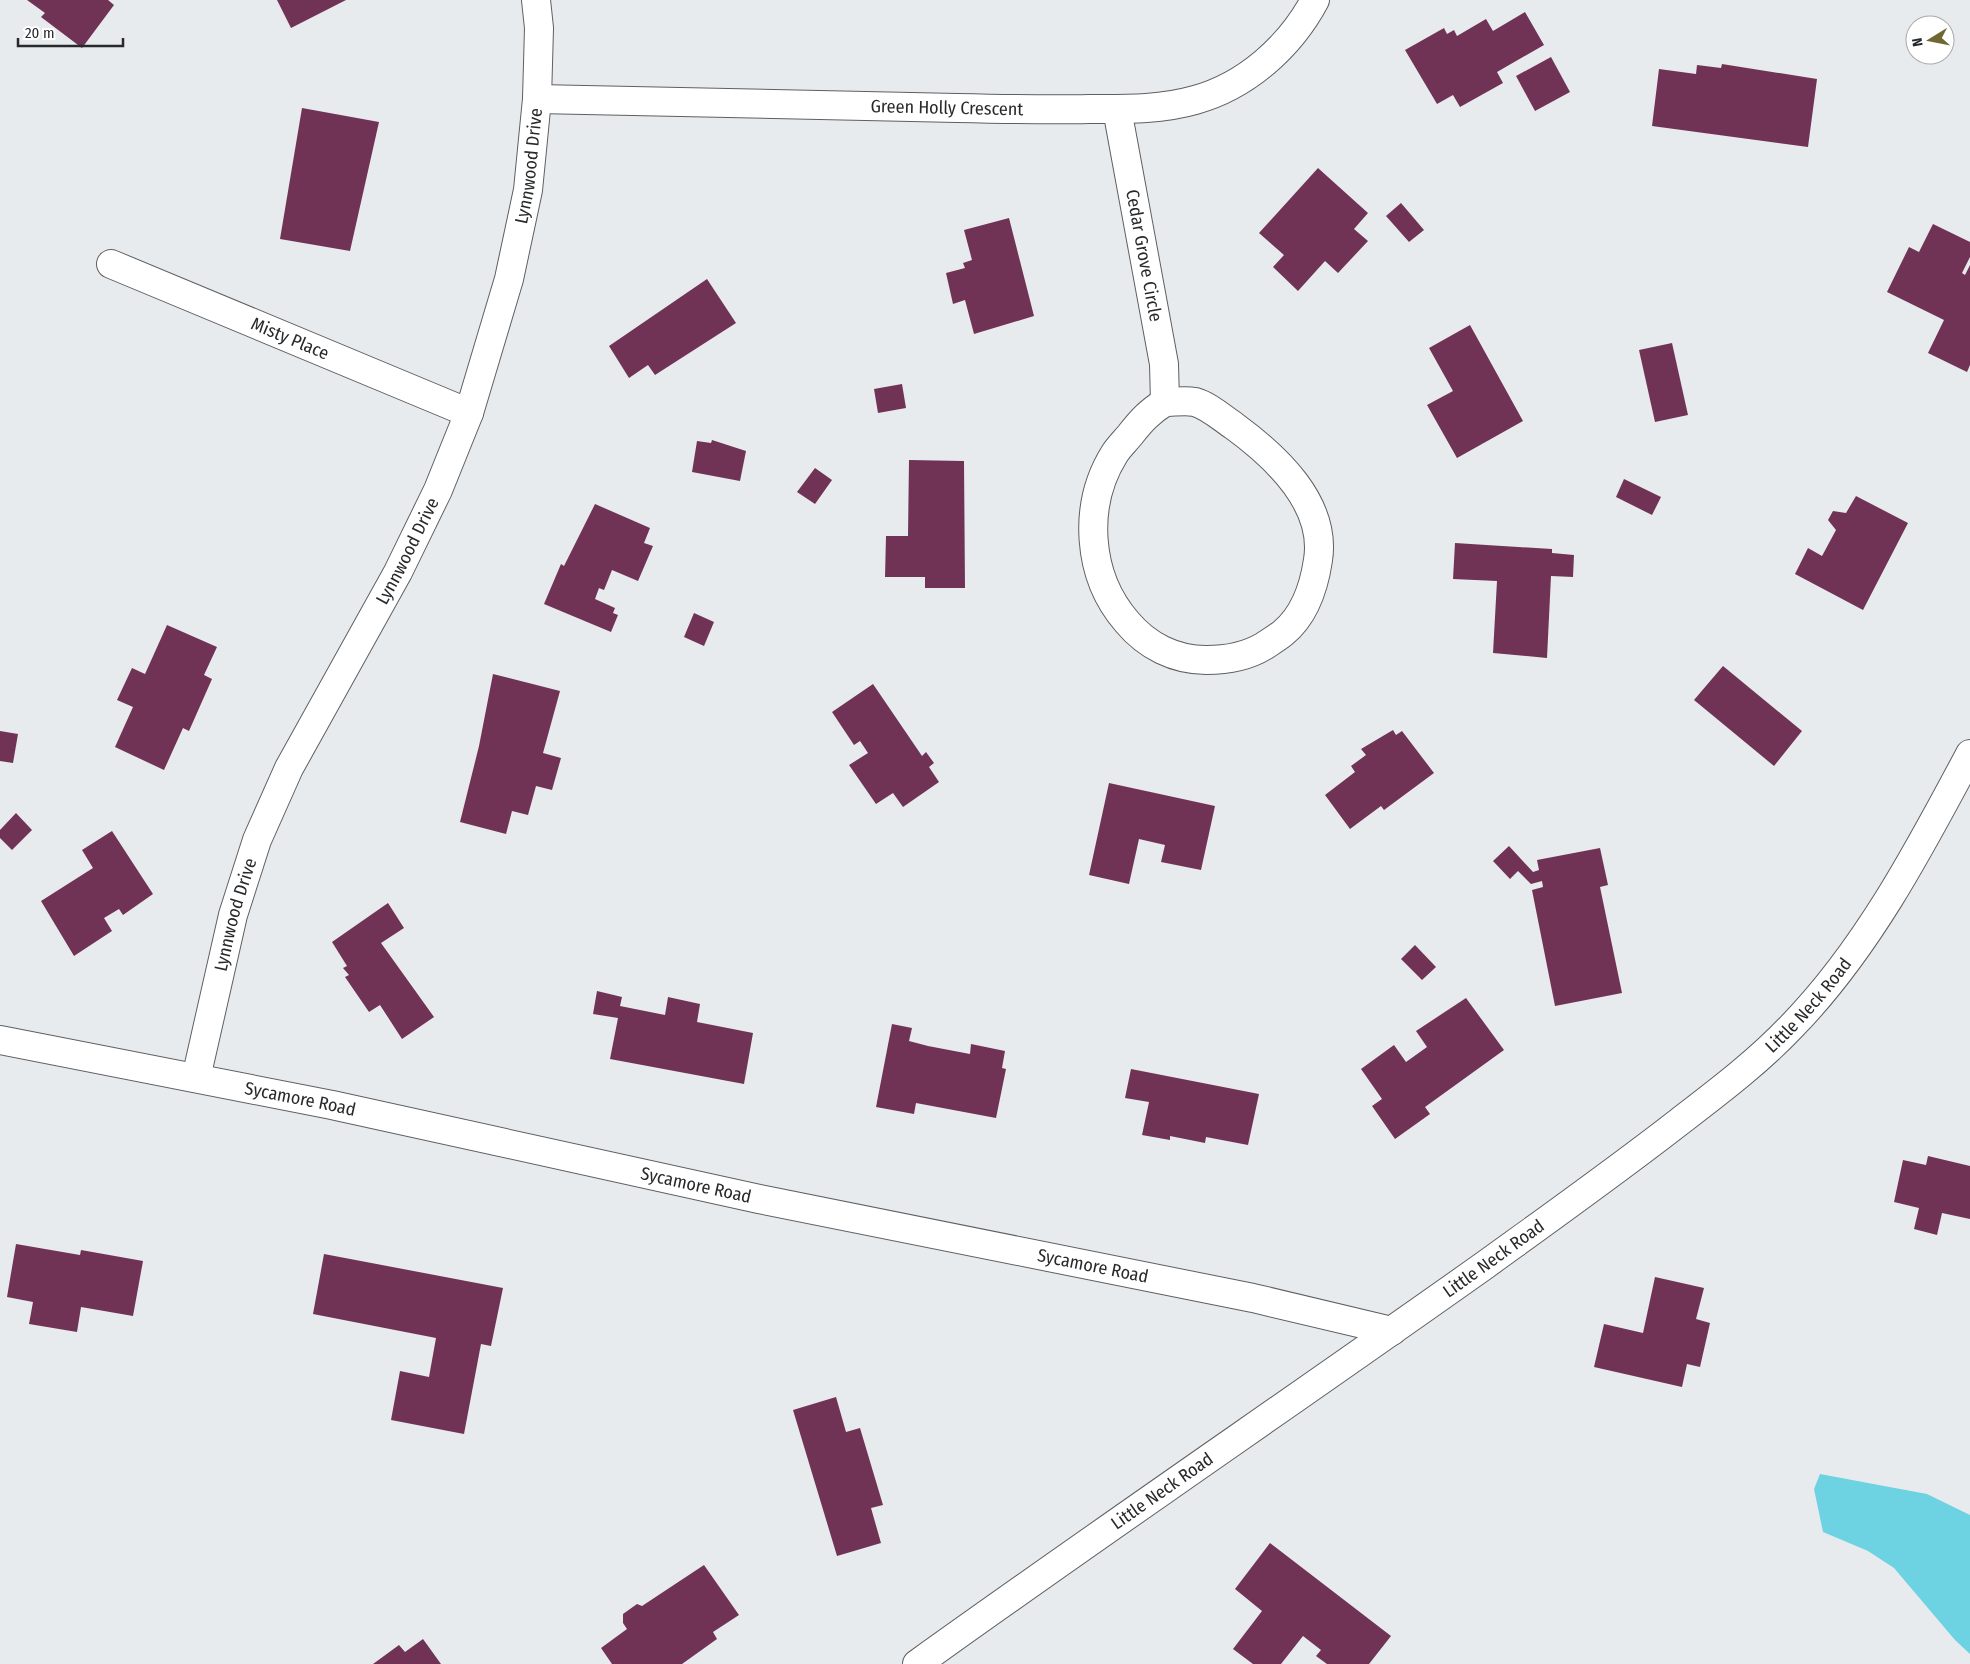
<svg xmlns="http://www.w3.org/2000/svg" width="1970" height="1664" font-family="'Fira Sans Condensed',sans-serif">
	<style>
		.water { fill: #6dd3e2 }
		.building { fill: #713355 }
		.lines { fill: none; stroke-linecap: round; stroke-linejoin: round }
		.minor-casing { stroke: #5d6063; stroke-width: 30 }
		.minor { stroke: #fff; stroke-width: 28 }
		.labels { text-anchor: middle; stroke-width: 5; stroke-linejoin: round; paint-order: stroke }
		.street-label { font-size: 18px; fill: #28292b; stroke: #fff }
	</style>
	<rect width="100%" height="100%" fill="#e7ebee"/>
	<polygon class="water" points="1820,1474 1927,1494 1970,1515 1970,1654 1955,1640 1894,1568 1868,1551 1823,1532 1814,1489"/>
	<g class="building">
		<polygon points="27,0 108,0 114,5 82,48 41,17 45,13"/>
		<polygon points="277,0 346,0 291,28"/>
		<polygon points="1525,12 1544,45 1497,72 1503,83 1460,107 1453,95 1437,104 1405,50 1444,28 1447,34 1454,30 1457,36 1486,19 1493,31"/>
		<polygon points="1551,57 1570,92 1535,111 1516,76"/>
		<polygon points="1722,64 1817,79 1808,147 1652,126 1659,69 1696,74 1697,65 1721,68"/>
		<polygon points="302,108 379,122 350,251 280,239"/>
		<polygon points="1318,168 1368,213 1354,229 1368,241 1338,273 1325,261 1298,291 1273,267 1284,255 1259,233"/>
		<polygon points="1401,203 1424,230 1409,242 1386,216"/>
		<polygon points="1009,218 1034,316 974,334 965,300 953,304 946,273 965,268 963,263 972,260 964,230"/>
		<polygon points="1933,224 1970,242 1970,257 1962,273 1965,275 1970,265 1970,365 1967,372 1928,353 1944,320 1887,292 1909,247 1919,252"/>
		<polygon points="707,279 736,323 655,375 648,365 629,378 609,346"/>
		<polygon points="1470,325 1523,421 1457,458 1427,405 1453,391 1429,348"/>
		<polygon points="1672,343 1688,415 1655,422 1639,350"/>
		<polygon points="902,384 906,408 878,413 874,389"/>
		<polygon points="712,440 746,451 740,481 692,472 697,441 711,443"/>
		<polygon points="909,460 964,461 965,588 925,588 925,577 885,577 886,536 908,536"/>
		<polygon points="815,468 832,480 815,504 797,492"/>
		<polygon points="1624,479 1661,497 1652,515 1616,497"/>
		<polygon points="1856,496 1908,523 1863,610 1795,574 1808,548 1822,556 1836,530 1828,520 1833,511 1846,513"/>
		<polygon points="595,504 650,528 644,543 653,546 638,581 612,570 604,590 599,588 595,599 615,608 613,613 618,615 611,632 544,604 561,564 564,566"/>
		<polygon points="1455,543 1552,549 1552,553 1574,555 1573,577 1551,576 1547,658 1493,653 1497,581 1453,579"/>
		<polygon points="694,613 714,622 704,646 684,637"/>
		<polygon points="167,625 217,647 204,675 212,679 189,731 183,728 164,770 115,747 133,707 117,700 132,668 145,674"/>
		<polygon points="1723,666 1802,731 1774,766 1694,700"/>
		<polygon points="493,674 560,691 543,753 561,758 552,790 536,786 528,815 512,811 506,834 460,822 479,746"/>
		<polygon points="873,684 922,756 926,752 934,763 929,767 939,782 903,807 893,793 876,804 849,765 868,753 860,741 854,745 832,712"/>
		<polygon points="1393,730 1396,735 1402,731 1434,773 1384,810 1381,806 1350,829 1325,795 1355,772 1351,766 1366,755 1361,749"/>
		<polygon points="0,731 18,734 13,763 0,761"/>
		<polygon points="1109,783 1215,806 1201,870 1161,862 1165,845 1139,839 1129,884 1089,875"/>
		<polygon points="16,813 32,830 12,850 0,838 0,830"/>
		<polygon points="112,831 153,894 123,915 119,909 104,918 112,931 74,956 41,901 93,868 82,850"/>
		<polygon points="1509,846 1533,872 1539,870 1537,860 1600,848 1608,885 1600,887 1622,993 1555,1006 1532,890 1543,887 1542,881 1531,884 1518,871 1510,879 1493,861"/>
		<polygon points="388,903 404,928 381,943 434,1017 402,1039 380,1005 369,1012 345,977 349,975 343,968 347,966 332,942"/>
		<polygon points="1415,945 1436,967 1422,980 1401,959"/>
		<polygon points="597,991 622,997 620,1006 665,1015 668,997 700,1004 697,1022 753,1033 744,1084 610,1059 618,1018 593,1014"/>
		<polygon points="1466,998 1504,1050 1425,1107 1430,1114 1395,1139 1372,1106 1382,1099 1361,1069 1394,1045 1406,1062 1427,1047 1416,1031"/>
		<polygon points="892,1024 912,1028 909,1041 928,1046 970,1054 971,1044 1005,1051 1002,1068 1006,1069 996,1118 916,1103 914,1114 876,1107"/>
		<polygon points="1131,1069 1259,1094 1248,1145 1206,1137 1205,1143 1170,1136 1170,1140 1142,1135 1149,1102 1125,1098"/>
		<polygon points="1928,1156 1970,1166 1970,1219 1942,1213 1937,1235 1914,1229 1919,1208 1894,1202 1903,1160 1926,1165"/>
		<polygon points="16,1244 80,1255 81,1250 143,1261 133,1316 81,1307 77,1332 29,1324 33,1302 7,1297"/>
		<polygon points="324,1254 503,1288 491,1346 481,1344 464,1434 391,1420 400,1371 429,1377 436,1338 313,1314"/>
		<polygon points="1655,1277 1704,1288 1696,1319 1710,1323 1700,1367 1687,1364 1682,1387 1594,1367 1604,1324 1643,1333"/>
		<polygon points="836,1397 846,1432 860,1428 883,1505 871,1508 881,1543 837,1556 793,1410"/>
		<polygon points="1270,1543 1391,1636 1369,1664 1327,1664 1316,1656 1321,1650 1303,1636 1281,1664 1253,1664 1233,1649 1262,1611 1235,1589"/>
		<polygon points="704,1565 739,1615 713,1632 717,1639 682,1664 612,1664 601,1648 627,1629 623,1623 623,1614 637,1604 642,1606"/>
		<polygon points="423,1639 441,1664 373,1664 399,1645 405,1652"/>
	</g>
	<g class="lines">
		<g class="minor-casing">
			<g id="minor">
				<path id="s1" d="M537,99C677,102 817,105 957,108C1001,109 1045,110 1089,109C1124,109 1160,110 1195,100C1246,86 1290,47 1315,0"/>
				<path id="s2" d="M1117,109L1164,364L1165,402"/>
				<path id="s3" d="M111,264L469,413"/>
				<path d="M1165,402C1174,402 1186,400 1195,402C1209,406 1222,418 1234,426C1275,456 1327,503 1318,560C1314,587 1305,615 1283,633C1277,638 1270,642 1264,646C1246,657 1227,660 1206,660C1175,660 1147,646 1127,622C1087,576 1082,505 1115,453C1119,447 1125,441 1130,435C1141,421 1149,412 1165,402Z"/>
				<path id="s4" d="M0,1040L332,1105L759,1199L1253,1298L1392,1331"/>
				<path id="s5" d="M196,1078L233,915L257,840L289,768L398,572L438,490L469,413L509,279L528,190L537,99L539,28L536,0"/>
				<path id="s6" d="M917,1664C1105,1529 1296,1399 1485,1265C1550,1218 1616,1171 1679,1122C1718,1092 1758,1062 1792,1026C1867,949 1920,848 1970,754"/>
			</g>
		</g>
		<use href="#minor" class="minor"/>
	</g>
	<g class="labels">
		<g class="street-label">
			<text dy="6" stroke="none"><textPath href="#s1" startOffset="410">Green Holly Crescent</textPath></text>
			<text dy="6" stroke="none"><textPath href="#s5" startOffset="978">Lynnwood Drive</textPath></text>
			<text dy="6" stroke="none"><textPath href="#s2" startOffset="149">Cedar Grove Circle</textPath></text>
			<text dy="6" stroke="none"><textPath href="#s3" startOffset="194">Misty Place</textPath></text>
			<text dy="6" stroke="none"><textPath href="#s5" startOffset="572">Lynnwood Drive</textPath></text>
			<text dy="6" stroke="none"><textPath href="#s5" startOffset="168">Lynnwood Drive</textPath></text>
			<text dy="6" stroke="none"><textPath href="#s6" startOffset="1110">Little Neck Road</textPath></text>
			<text dy="6" stroke="none"><textPath href="#s4" startOffset="306">Sycamore Road</textPath></text>
			<text dy="6" stroke="none"><textPath href="#s4" startOffset="711">Sycamore Road</textPath></text>
			<text dy="6" stroke="none"><textPath href="#s6" startOffset="705">Little Neck Road</textPath></text>
			<text dy="6" stroke="none"><textPath href="#s4" startOffset="1116">Sycamore Road</textPath></text>
			<text dy="6" stroke="none"><textPath href="#s6" startOffset="300">Little Neck Road</textPath></text>
		</g>
	</g>
	<g transform="translate(1930 40) rotate(260)"><circle r="24" fill="#ffffff" stroke="#a9a9aa"/>
	<path d="M0-4L9 19L0 12L-9 19Z" fill="#716733"/>
	<text y="-8" font-size="14" font-weight="bold" text-anchor="middle" fill="#28292b">N</text>
	</g>
	<path d="M18 38v8h105v-8" fill="none" stroke="#28292b" stroke-width="2.5"/>
	<text x="25" y="38" font-size="15" fill="#28292b" stroke="#ffffff" stroke-width="4" paint-order="stroke">20 m</text>
</svg>
